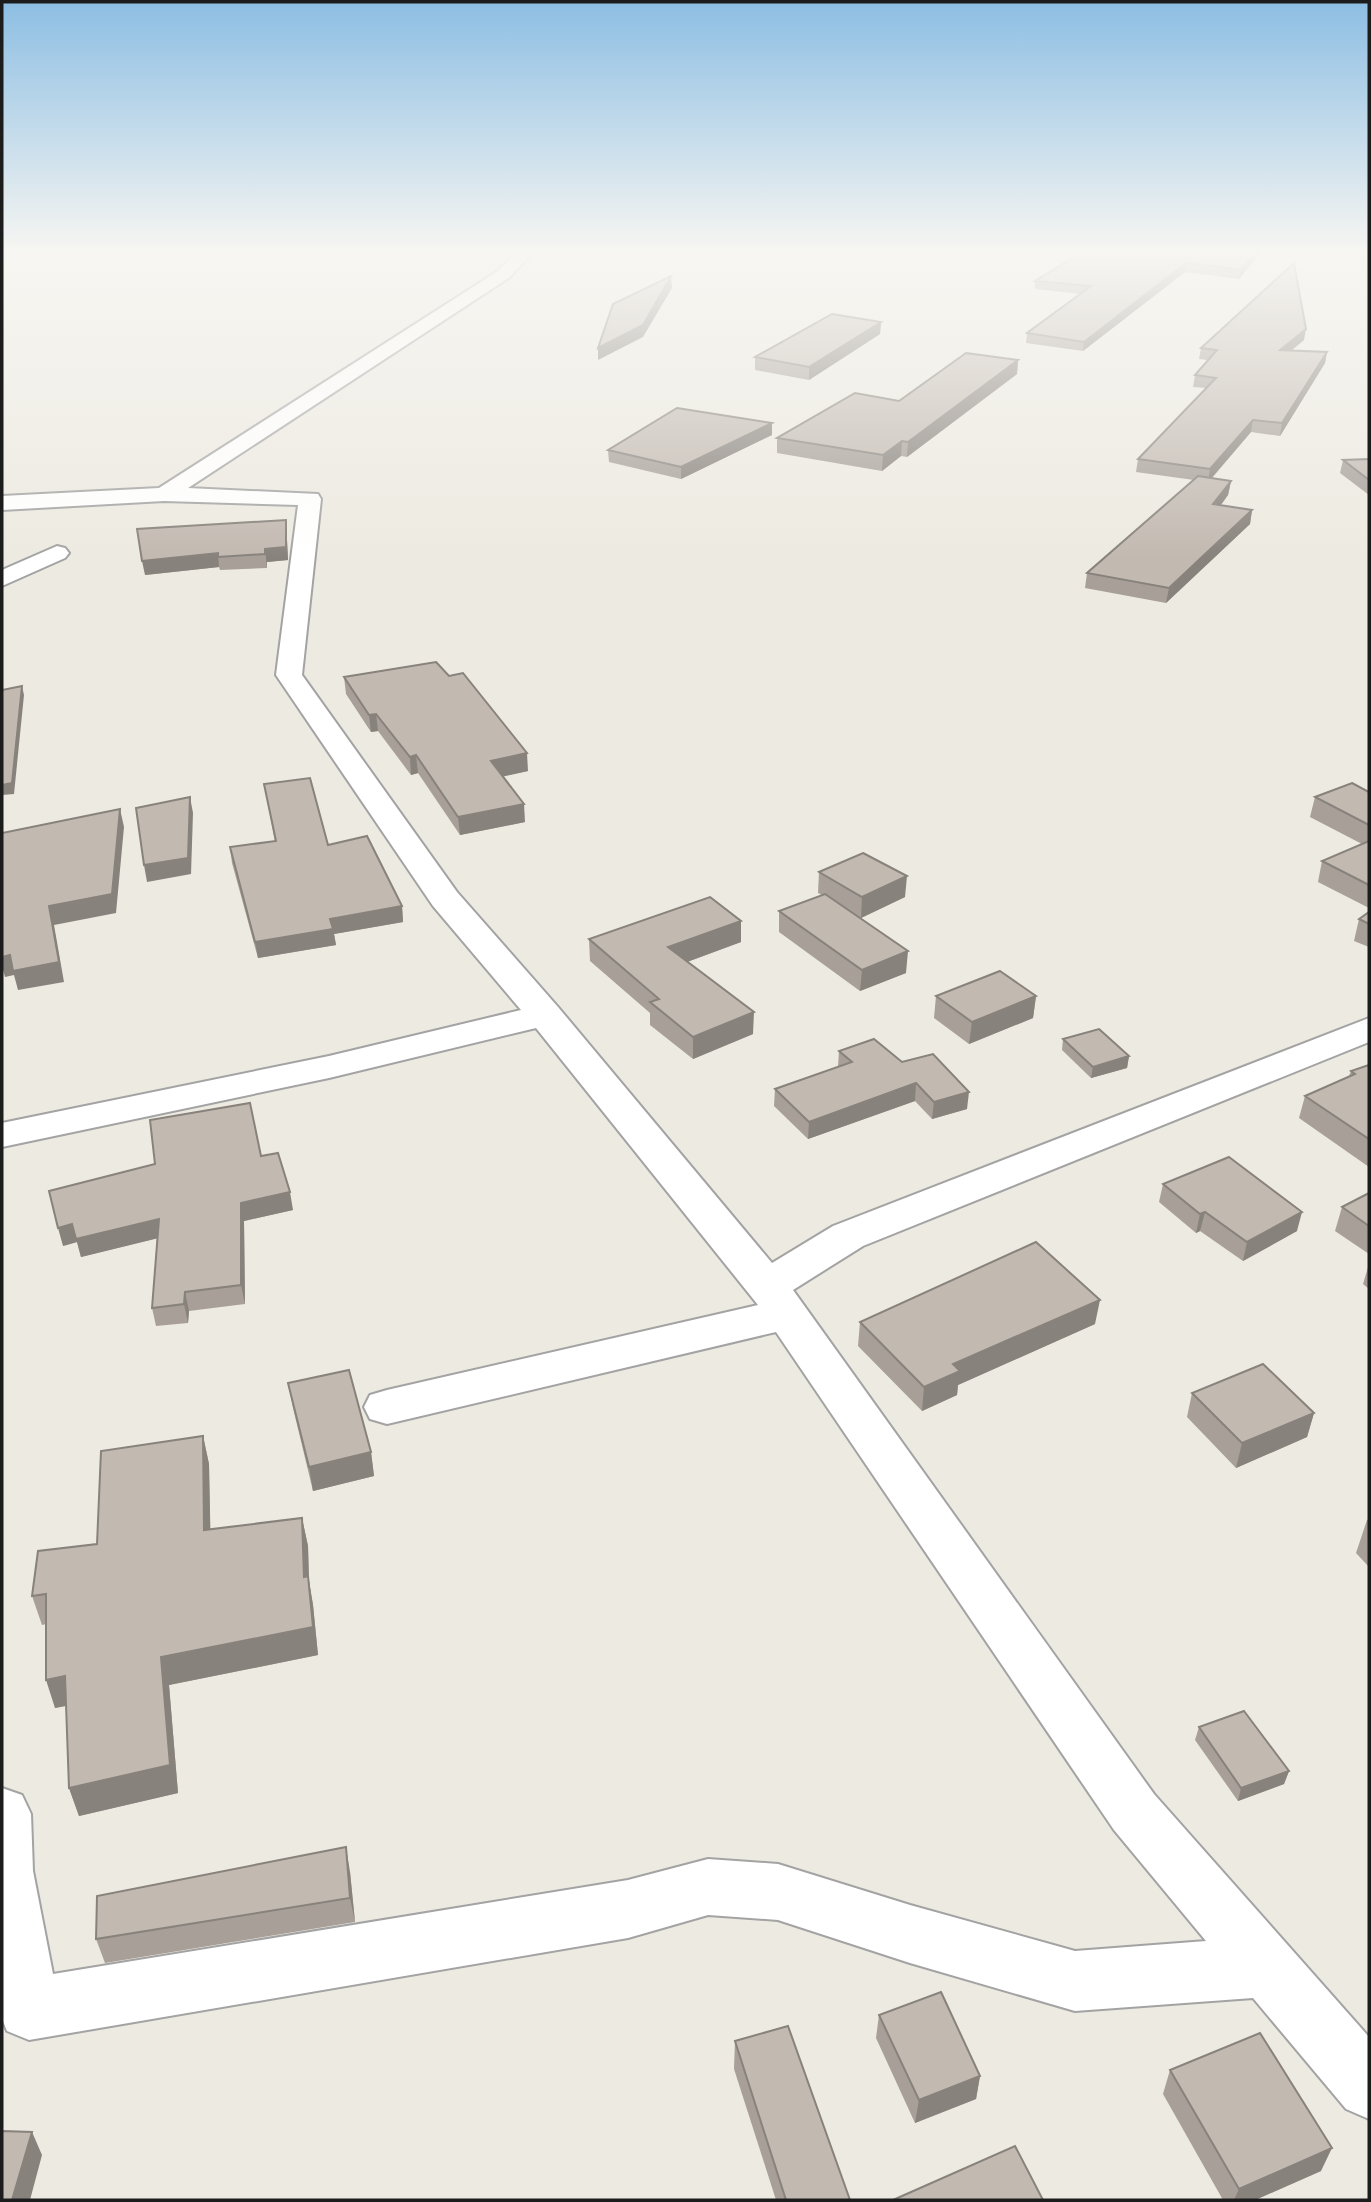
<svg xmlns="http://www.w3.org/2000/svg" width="1371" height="2202" font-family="'Noto Sans',sans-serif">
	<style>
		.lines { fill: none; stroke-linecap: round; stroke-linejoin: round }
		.minor-casing { stroke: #a3a3a3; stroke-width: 4 }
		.minor { fill: #fff; fill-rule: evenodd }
		.wall { fill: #a79f98 }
		.shaded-wall { fill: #88827c }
		.building { fill: #c2b9b1; stroke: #88827c; stroke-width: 2 }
	</style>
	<rect width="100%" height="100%" fill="#edeae1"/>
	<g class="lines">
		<g class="minor-casing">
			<g id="minor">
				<polygon points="517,251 534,251 510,277 188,488 318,494 321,499 302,675 457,892 558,1007 772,1263 833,1226 1369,1018 1369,1042 863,1246 793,1290 1154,1794 1369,2037 1369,2119 1346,2109 1253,1998 1075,2011 910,1963 778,1920 708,1915 628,1938 29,2040 7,2031 2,2019 2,1788 22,1795 31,1814 33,1871 53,1974 628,1880 708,1859 778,1864 910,1905 1075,1951 1206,1941 1114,1830 776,1332 387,1424 370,1419 364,1407 370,1395 387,1390 758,1305 536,1028 329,1078 2,1147 2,1123 329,1056 521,1010 433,906 276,675 298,505 164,501 2,510 2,496 159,488 498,271"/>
				<polygon points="57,546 65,548 69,553 65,558 2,586 2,570"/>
			</g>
		</g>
		<use href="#minor" class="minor"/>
	</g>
	<g class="wall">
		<polygon points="1262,251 1239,279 1185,272 1083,351 1026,343 1027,333 1081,294 1035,289 1035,281"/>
		<polygon points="881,322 880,334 809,380 755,370 755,357"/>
		<polygon points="1304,340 1292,350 1327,352 1325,363 1280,436 1251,432 1212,478 1231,481 1228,495 1221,505 1252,510 1250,524 1166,603 1085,588 1087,573 1194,480 1136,472 1138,459 1206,388 1193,387 1195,375 1208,360 1199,359 1201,348"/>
		<polygon points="1018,360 1017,374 907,457 901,456 882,471 777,453 777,438 899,401"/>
		<polygon points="772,423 772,435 681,479 609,462 608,450"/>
		<polygon points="1369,459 1369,495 1340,473 1343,460"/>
		<polygon points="286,520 288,560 267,562 267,568 220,570 219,567 145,575"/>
		<polygon points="344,677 528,771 503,776 525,822 460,835 418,773 411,775 378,731 371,732 346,694"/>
		<polygon points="264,784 328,845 402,906 403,922 334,934 336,945 258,958 232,863 230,847 275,842"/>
		<polygon points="1369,792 1369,908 1318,882 1322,861 1362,844 1310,817 1315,797"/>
		<polygon points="819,872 905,897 861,918 854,914 906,973 860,991 779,932 779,911 822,895 818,893"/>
		<polygon points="1369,912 1369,947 1354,941 1359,919"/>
		<polygon points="741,921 741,942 687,962 753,1034 693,1059 650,1025 650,1013 590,961 589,939"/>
		<polygon points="936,996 1036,996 1033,1018 969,1044 934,1018"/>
		<polygon points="1063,1039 1129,1056 1127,1068 1091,1078 1062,1050"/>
		<polygon points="839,1051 902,1062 967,1109 932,1119 915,1101 808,1139 774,1106 775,1089 838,1067"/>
		<polygon points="1369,1065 1369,1167 1299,1118 1305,1096 1349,1076 1351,1071"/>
		<polygon points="261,1156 293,1210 244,1221 245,1304 189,1311 188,1323 156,1326 152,1308 157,1238 81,1257 77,1242 63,1246"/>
		<polygon points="1163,1184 1297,1231 1243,1261 1200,1231 1196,1233 1159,1202"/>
		<polygon points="1369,1193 1369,1254 1335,1231 1342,1207"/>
		<polygon points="1369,1264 1369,1289 1363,1284"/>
		<polygon points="860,1322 1095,1324 958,1385 957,1395 922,1411 858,1346"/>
		<polygon points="288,1383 371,1452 374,1476 313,1491 293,1408"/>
		<polygon points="1192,1393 1314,1413 1307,1437 1236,1468 1187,1417"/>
		<polygon points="203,1436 209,1464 210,1529 302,1518 308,1546 309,1581 313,1605 318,1655 169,1685 178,1793 79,1816 69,1788 66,1706 55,1708 46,1624 42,1625 32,1596 97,1544"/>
		<polygon points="1369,1519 1369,1567 1356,1553 1367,1520"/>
		<polygon points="1199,1727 1289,1771 1284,1784 1238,1801 1195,1740"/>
		<polygon points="350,1872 355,1922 105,1963 96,1939"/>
		<polygon points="879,2015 980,2076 976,2099 915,2123 876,2038"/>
		<polygon points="735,2041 850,2200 776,2200 734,2069"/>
		<polygon points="1170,2070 1321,2171 1255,2200 1223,2200 1163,2094"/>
	</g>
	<g class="shaded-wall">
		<polygon points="1257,251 1262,251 1239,279 1241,270"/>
		<polygon points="1186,263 1185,272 1083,351 1084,342"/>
		<polygon points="671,276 672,288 643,337 598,360 598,348"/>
		<polygon points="881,322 880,334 809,380 809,367"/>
		<polygon points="1306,329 1304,340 1278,361 1280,350"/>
		<polygon points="1327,352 1325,363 1280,436 1282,423"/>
		<polygon points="1018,360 1017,374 907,457 908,442"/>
		<polygon points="1253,420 1251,432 1208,482 1210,469"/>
		<polygon points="772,423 772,435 681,479 681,467"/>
		<polygon points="902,441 901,456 882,471 883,455"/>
		<polygon points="1231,481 1228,495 1211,518 1213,504"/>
		<polygon points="1252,510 1250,524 1166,603 1169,588"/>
		<polygon points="286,520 288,560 267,562 267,568 265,549"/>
		<polygon points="218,553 219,567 145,575 142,561"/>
		<polygon points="22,686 24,695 14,794 2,795 2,785"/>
		<polygon points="376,714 378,731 371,732 369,715"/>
		<polygon points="527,753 528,771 492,779 491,761"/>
		<polygon points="416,755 418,773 411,775 410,757"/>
		<polygon points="190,797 193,813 191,874 147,882 144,865"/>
		<polygon points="524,804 525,822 460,835 458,817"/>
		<polygon points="120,809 124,827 116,913 54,925 64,982 18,990 14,975 5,977 2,966 2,957 49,906"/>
		<polygon points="907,876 905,897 861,918 862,897"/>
		<polygon points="402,906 403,922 334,934 336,945 258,958 255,942 330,919"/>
		<polygon points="741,921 741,942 668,969 668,947"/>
		<polygon points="908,951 906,973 860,991 862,970"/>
		<polygon points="1036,996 1033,1018 969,1044 972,1022"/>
		<polygon points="754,1012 753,1034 693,1059 693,1037"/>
		<polygon points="1129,1056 1127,1068 1091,1078 1093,1067"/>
		<polygon points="916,1083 915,1101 808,1139 809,1122"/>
		<polygon points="969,1092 967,1109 932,1119 934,1102"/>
		<polygon points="290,1192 293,1210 244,1221 245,1304 241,1285 241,1203"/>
		<polygon points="1205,1212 1200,1231 1196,1233 1200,1214"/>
		<polygon points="1302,1212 1297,1231 1243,1261 1247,1242"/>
		<polygon points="159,1219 163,1237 81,1257 77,1242 63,1246 58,1228 72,1224"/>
		<polygon points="185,1292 189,1311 188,1323 184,1304"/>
		<polygon points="1100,1300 1095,1324 958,1385 957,1395 922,1411 924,1387 953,1364"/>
		<polygon points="1314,1413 1307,1437 1236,1468 1242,1443"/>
		<polygon points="203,1436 209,1464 211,1559 204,1530"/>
		<polygon points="371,1452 374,1476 313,1491 309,1467"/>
		<polygon points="302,1518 308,1546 309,1581 313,1605 318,1655 169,1685 178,1793 79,1816 69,1788 161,1657 304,1577"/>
		<polygon points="65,1676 74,1704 55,1708 46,1680"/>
		<polygon points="1289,1771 1284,1784 1238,1801 1241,1788"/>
		<polygon points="346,1847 350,1872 355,1922 350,1898"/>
		<polygon points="980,2076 976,2099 915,2123 919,2100"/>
		<polygon points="32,2132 42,2155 30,2200 12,2200"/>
		<polygon points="1332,2148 1321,2171 1255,2200 1234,2200 1239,2189"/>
	</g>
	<g class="building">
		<polygon points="1084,251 1257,251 1241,270 1186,263 1084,342 1027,333 1091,286 1035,281"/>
		<polygon points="1294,263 1306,329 1280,350 1327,352 1282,423 1253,420 1210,469 1138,459 1216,378 1195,375 1217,350 1201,348"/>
		<polygon points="671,276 643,325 598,348 613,304"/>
		<polygon points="832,314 881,322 809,367 755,357"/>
		<polygon points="966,353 1018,360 908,442 902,441 883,455 777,438 855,393 899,401"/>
		<polygon points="677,408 772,423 681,467 608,450"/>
		<polygon points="1369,459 1369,480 1343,460"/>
		<polygon points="1198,476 1231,481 1213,504 1252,510 1169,588 1087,573"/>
		<polygon points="286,520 286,547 265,549 265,554 218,557 218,553 142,561 137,529"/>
		<polygon points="436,662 449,676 463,673 527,753 491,761 524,804 458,817 416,755 410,757 376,714 369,715 344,677"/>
		<polygon points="22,686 12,783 2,785 2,690"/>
		<polygon points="310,778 328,845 367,836 402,906 330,919 333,929 255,942 230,847 276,841 264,784"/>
		<polygon points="1352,783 1369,792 1369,825 1315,797"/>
		<polygon points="190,797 188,858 144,865 136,808"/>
		<polygon points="120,809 112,894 49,906 59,962 13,971 10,955 2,957 2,833"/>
		<polygon points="1369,841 1369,885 1322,861"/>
		<polygon points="863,853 907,876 862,897 819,872"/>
		<polygon points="825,894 908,951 862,970 779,911"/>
		<polygon points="710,897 741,921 668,947 754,1012 693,1037 650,1002 659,999 589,939"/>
		<polygon points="1369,912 1369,924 1359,919"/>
		<polygon points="1000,971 1036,996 972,1022 936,996"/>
		<polygon points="1099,1029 1129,1056 1093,1067 1063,1039"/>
		<polygon points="874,1039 902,1062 933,1054 969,1092 934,1102 916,1083 809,1122 775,1089 852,1062 839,1051"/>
		<polygon points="1369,1065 1369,1139 1305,1096 1355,1074 1351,1071"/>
		<polygon points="250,1103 261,1156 278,1153 290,1192 241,1203 241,1285 185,1292 184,1304 152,1308 159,1219 76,1239 72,1224 58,1228 49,1191 155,1164 150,1120"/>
		<polygon points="1229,1157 1302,1212 1247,1242 1205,1212 1200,1214 1163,1184"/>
		<polygon points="1369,1193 1369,1226 1342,1207"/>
		<polygon points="1036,1242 1100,1300 953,1364 960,1371 924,1387 860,1322"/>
		<polygon points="1263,1364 1314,1413 1242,1443 1192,1393"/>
		<polygon points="349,1370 371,1452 309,1467 288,1383"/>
		<polygon points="203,1436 204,1530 302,1518 304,1577 308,1576 313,1627 161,1657 170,1765 69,1788 65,1676 46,1680 46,1594 32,1596 38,1551 97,1544 101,1451"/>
		<polygon points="1244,1711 1289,1771 1241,1788 1199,1727"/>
		<polygon points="346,1847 350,1898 96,1939 97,1896"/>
		<polygon points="941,1992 980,2076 919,2100 879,2015"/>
		<polygon points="788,2026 850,2200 786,2200 735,2041"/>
		<polygon points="1260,2033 1332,2148 1239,2189 1170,2070"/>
		<polygon points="2,2131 32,2132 12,2200 2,2200"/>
		<polygon points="1015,2146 1043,2200 893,2200"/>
	</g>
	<linearGradient id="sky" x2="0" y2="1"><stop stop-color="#8cbee3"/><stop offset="0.45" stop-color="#f7f6f2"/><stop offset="1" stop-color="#f7f6f2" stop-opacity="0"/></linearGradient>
	<rect width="1371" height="559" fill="url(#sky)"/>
	<rect width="1371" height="2202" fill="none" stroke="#1c1c1c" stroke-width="7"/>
</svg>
